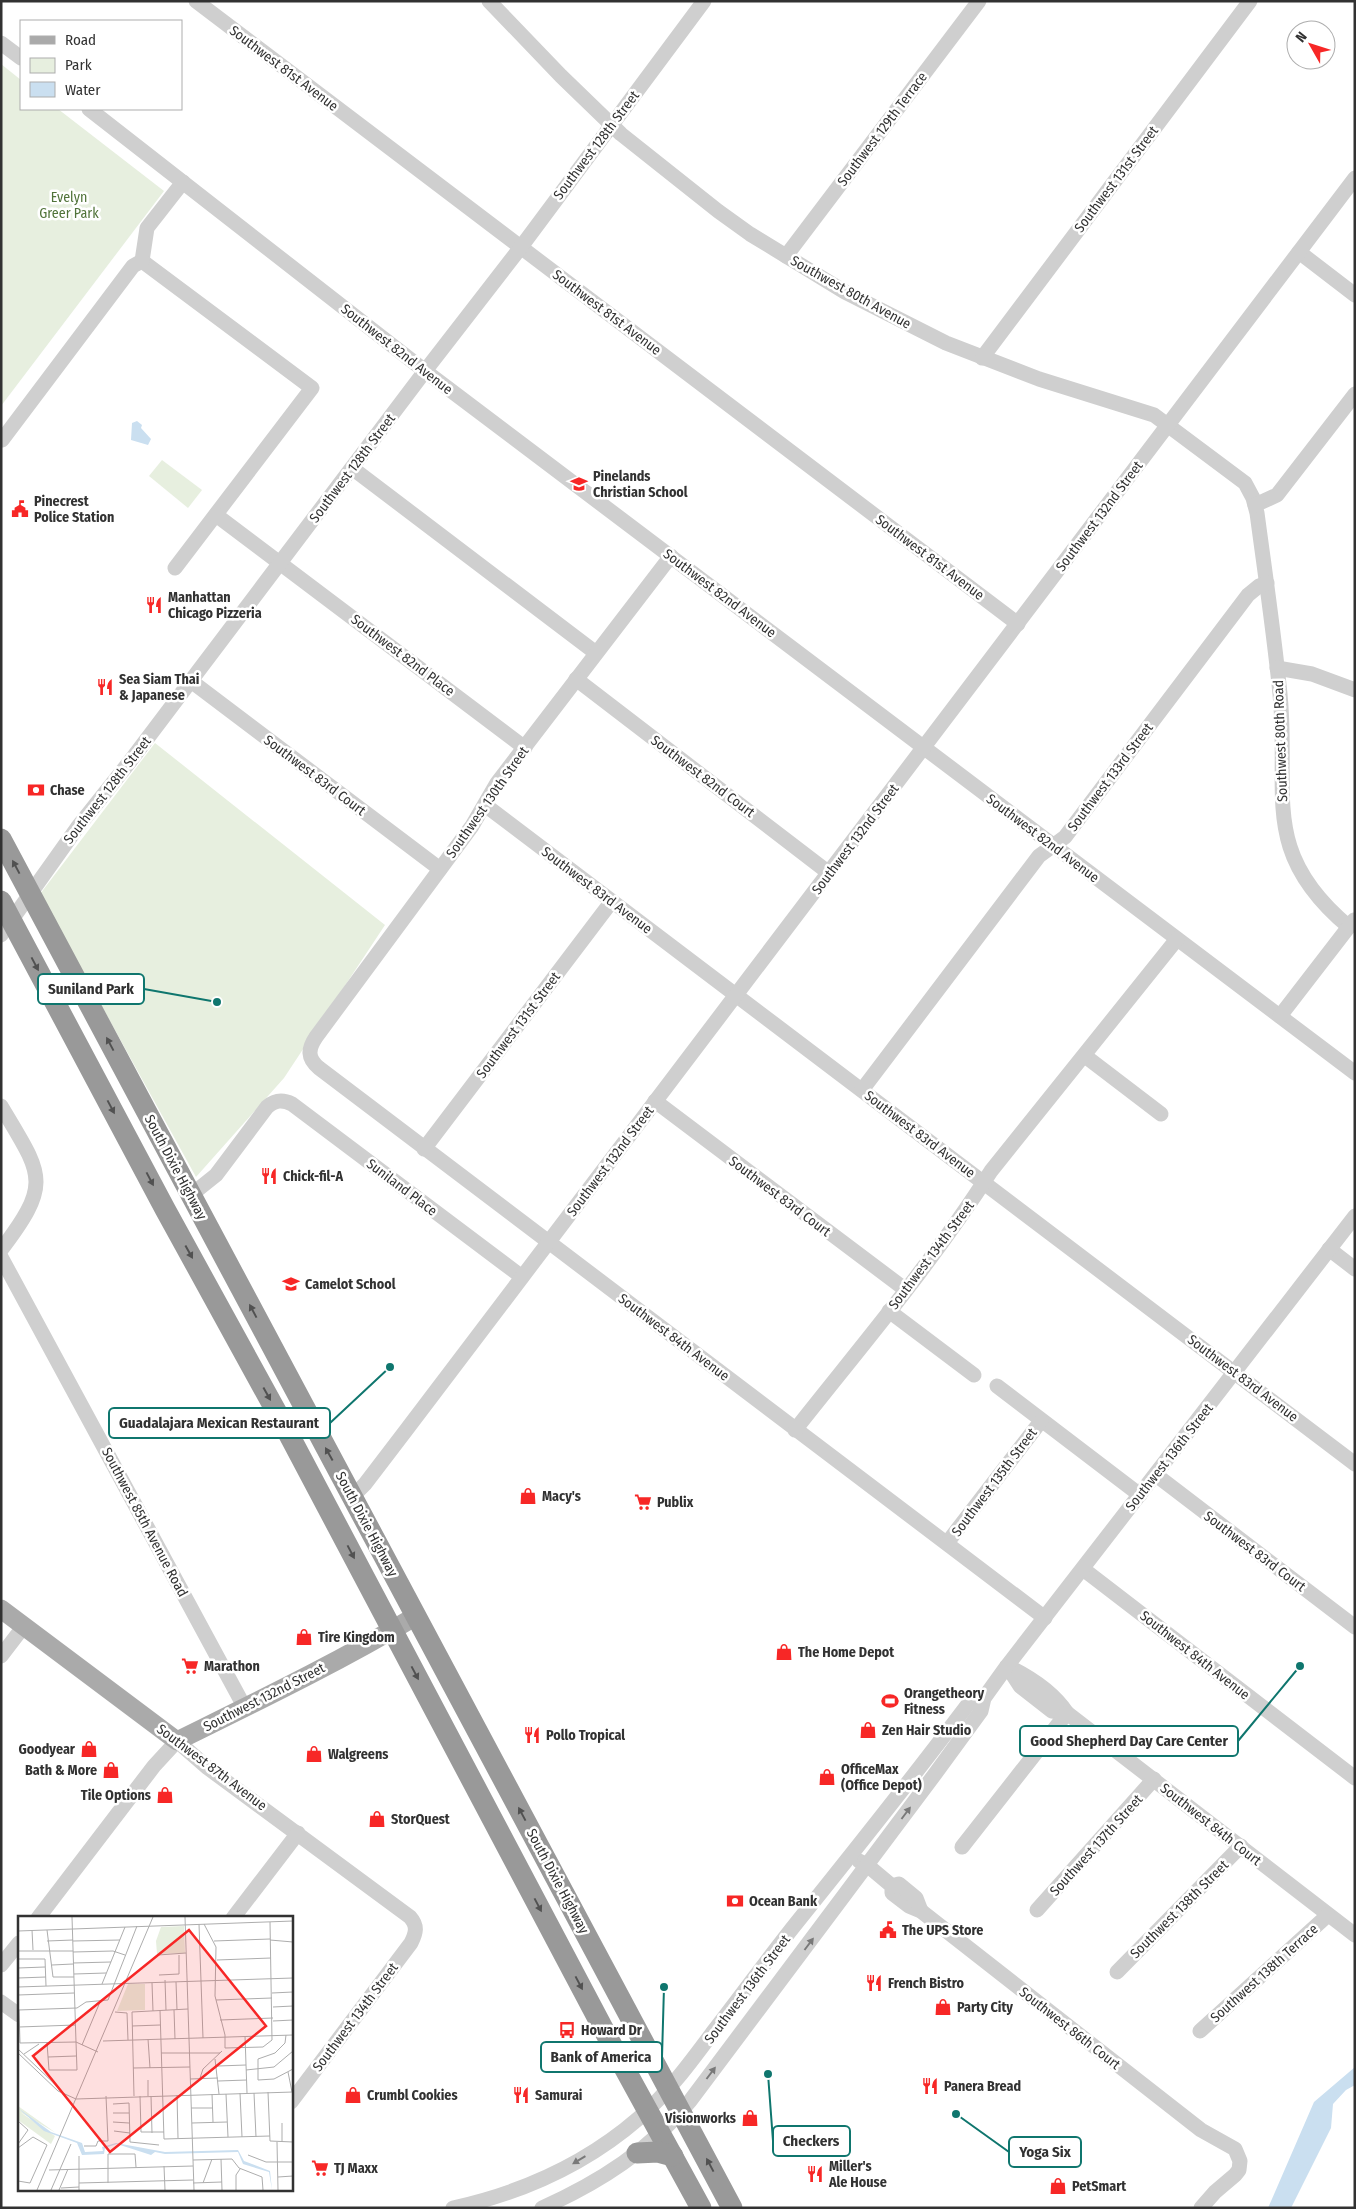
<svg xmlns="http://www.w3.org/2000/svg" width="1356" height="2209" font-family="'Fira Sans Condensed',sans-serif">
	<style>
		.green { fill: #e7efdf }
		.water { fill: #cadff0 }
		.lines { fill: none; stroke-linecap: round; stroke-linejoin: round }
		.minor { stroke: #cfcfcf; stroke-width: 15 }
		.major { stroke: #aaa; stroke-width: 19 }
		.highway { stroke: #999; stroke-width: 21 }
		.oneway { fill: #515151 }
		.oneway2 { fill: #797979 }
		.labels { text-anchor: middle; stroke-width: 5; stroke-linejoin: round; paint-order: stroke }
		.street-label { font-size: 14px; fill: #323232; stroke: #fff }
		.park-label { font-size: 14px; fill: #507339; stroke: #fff }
		.poi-label { font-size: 14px; font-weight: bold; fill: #323232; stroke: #fff; text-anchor: start }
		.inset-road { fill: none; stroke: #adadad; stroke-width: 1 }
		.view { fill: #f72726; fill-opacity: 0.15; stroke: #f72726; stroke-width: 2.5 }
		.inset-edge { fill: none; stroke: #323232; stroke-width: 2.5 }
		.leader { fill: none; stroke: #0f766e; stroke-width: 2 }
		.callout-dot { fill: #0f766e; stroke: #fff; stroke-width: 2 }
		.callout { fill: #fff; stroke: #0f766e; stroke-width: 2 }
		.callout-label { font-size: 15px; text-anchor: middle; font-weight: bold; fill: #323232 }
	</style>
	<rect width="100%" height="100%" fill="#fff"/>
	<g class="green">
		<polygon points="1,64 21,80 21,109 58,109 164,191 1,406"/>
		<polygon points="162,460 202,490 188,508 149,476"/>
		<polygon points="155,743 385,925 284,1078 196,1177 40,894"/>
	</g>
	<g class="water">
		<polygon points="137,421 142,425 141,428 151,439 148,445 131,440 132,423"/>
		<polygon points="1355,2067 1355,2085 1346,2090 1333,2104 1331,2128 1291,2208 1268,2208 1314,2102"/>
	</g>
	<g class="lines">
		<g class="minor">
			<polyline points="196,1 1018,624"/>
			<path d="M489,1L561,76L621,134L718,211L750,234L845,292L946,343L1039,379L1154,415L1245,483L1253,498L1257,513C1265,573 1274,633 1280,694C1290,794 1258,851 1349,927"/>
			<polyline points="1,43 21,58"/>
			<polyline points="89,109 425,371 1355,1073"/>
			<polyline points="1299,252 1355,295"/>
			<polyline points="786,256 979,1"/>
			<polyline points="142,261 312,388 175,568"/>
			<polyline points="142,261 147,228 183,182"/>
			<polyline points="982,358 1250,1"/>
			<polyline points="2,440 133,266 142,261"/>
			<polyline points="352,468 596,653"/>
			<polyline points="1255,505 1277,495 1355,394"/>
			<polyline points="216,515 525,748"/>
			<path d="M671,556L497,783L472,826L316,1037C308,1049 307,1058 319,1068L1045,1618"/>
			<polyline points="1277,668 1312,674 1355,690"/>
			<polyline points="576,679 829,873"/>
			<polyline points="191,681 440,869"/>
			<polyline points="485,805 1355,1464"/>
			<polyline points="1,935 77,828 131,760 425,371 521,247 704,1"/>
			<polyline points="1280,1016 1354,920"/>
			<polyline points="1085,1056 1161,1114"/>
			<polyline points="862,1090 1039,856 1065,837 1248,595 1259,586 1267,583"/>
			<polyline points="655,1101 906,1290"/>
			<path d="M1,1106C42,1175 53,1182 1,1250"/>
			<polyline points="424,1149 612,901"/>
			<path d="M191,1195L216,1175L267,1107C275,1100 282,1099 292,1104L522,1277"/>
			<polyline points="1329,1249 1355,1269"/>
			<polyline points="1,1257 245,1708"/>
			<polyline points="889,1311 974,1375"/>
			<polyline points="997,1386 1140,1495"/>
			<path d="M795,1430C862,1345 933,1262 991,1171L1177,939"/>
			<polyline points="1156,1475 1355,1627"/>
			<polyline points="352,1497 365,1484 407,1429 1355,178"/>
			<polyline points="947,1543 1041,1421"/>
			<polyline points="1083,1569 1355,1778"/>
			<polyline points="1,1656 24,1626"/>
			<path d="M1007,1666C1030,1677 1053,1692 1067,1713L1052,1711L1020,1686Z"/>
			<polyline points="962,1847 1067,1713 1355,1935"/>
			<polyline points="859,1861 867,1865 892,1886 892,1893 909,1906 921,1911 1201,2130 1235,2149 1240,2161 1239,2170 1235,2175 1215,2192 1201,2208"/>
			<polyline points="892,1886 899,1884 916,1898 921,1911"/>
			<polyline points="1037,1910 1154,1779"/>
			<path d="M38,1918L154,1766L177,1741L208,1768L410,1917C418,1926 416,1933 411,1943L291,2102"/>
			<polyline points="233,1918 298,1833"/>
			<polyline points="1,1965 19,1943"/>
			<polyline points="1117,1972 1241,1846"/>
			<polyline points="1,2002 19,2015"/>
			<polyline points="1200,2031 1328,1915"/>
			<path d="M453,2208C521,2193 586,2164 639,2118C668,2093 690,2063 713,2032C742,1995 769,1957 798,1921C856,1849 913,1777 969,1703L984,1698"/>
			<path d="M542,2208C600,2182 650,2150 690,2101L935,1774L981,1711L984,1698L1007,1666L1355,1216"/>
		</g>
		<path class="major" d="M1,1609L177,1741C258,1701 339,1662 416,1616"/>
		<g class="highway">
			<polyline points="1,839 732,2208"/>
			<polyline points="1,901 165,1209 287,1431 615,2051 701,2208"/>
			<polyline points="637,2153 658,2152 673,2156"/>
		</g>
	</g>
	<defs><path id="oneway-solid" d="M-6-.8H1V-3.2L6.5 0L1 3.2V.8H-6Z" transform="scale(1.25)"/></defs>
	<g class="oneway">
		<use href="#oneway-solid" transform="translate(16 867) rotate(-118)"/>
		<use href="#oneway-solid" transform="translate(35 964) rotate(62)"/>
		<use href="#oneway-solid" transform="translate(110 1044) rotate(-118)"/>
		<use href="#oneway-solid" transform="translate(111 1107) rotate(62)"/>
		<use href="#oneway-solid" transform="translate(150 1179) rotate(62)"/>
		<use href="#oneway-solid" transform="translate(189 1252) rotate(61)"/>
		<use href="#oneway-solid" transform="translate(253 1311) rotate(-118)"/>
		<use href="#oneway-solid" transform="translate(267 1394) rotate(61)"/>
		<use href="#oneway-solid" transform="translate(329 1454) rotate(-119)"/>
		<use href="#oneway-solid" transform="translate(351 1552) rotate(62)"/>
		<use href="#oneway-solid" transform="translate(415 1673) rotate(62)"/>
		<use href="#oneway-solid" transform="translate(522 1814) rotate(-118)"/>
		<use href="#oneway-solid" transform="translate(538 1905) rotate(62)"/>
		<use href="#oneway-solid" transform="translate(579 1983) rotate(62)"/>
		<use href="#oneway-solid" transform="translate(710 2165) rotate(-118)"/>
	</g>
	<g class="oneway2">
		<use href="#oneway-solid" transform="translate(906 1813) rotate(-53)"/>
		<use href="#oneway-solid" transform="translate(809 1944) rotate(-53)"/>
		<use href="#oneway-solid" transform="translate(711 2073) rotate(-53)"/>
		<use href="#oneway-solid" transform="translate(579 2160) rotate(149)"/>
	</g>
	<defs>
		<g id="school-bare" transform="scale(1.35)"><path d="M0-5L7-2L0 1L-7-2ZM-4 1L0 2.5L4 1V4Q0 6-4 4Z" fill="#f72726" stroke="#fff" stroke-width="2.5" paint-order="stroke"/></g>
		<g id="civic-bare" transform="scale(1.35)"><path d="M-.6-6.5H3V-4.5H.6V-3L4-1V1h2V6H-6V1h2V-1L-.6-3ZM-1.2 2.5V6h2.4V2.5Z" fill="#f72726" stroke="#fff" stroke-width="2.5" paint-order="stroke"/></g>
		<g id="restaurant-bare" transform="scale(1.35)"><path d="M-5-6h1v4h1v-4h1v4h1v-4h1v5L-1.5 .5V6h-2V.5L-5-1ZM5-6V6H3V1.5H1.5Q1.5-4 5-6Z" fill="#f72726" stroke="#fff" stroke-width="2.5" paint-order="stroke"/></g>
		<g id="bank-bare" transform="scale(1.35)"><path d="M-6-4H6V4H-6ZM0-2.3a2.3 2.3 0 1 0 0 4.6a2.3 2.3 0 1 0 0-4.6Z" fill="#f72726" stroke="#fff" stroke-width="2.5" paint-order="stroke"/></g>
		<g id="shop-bare" transform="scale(1.35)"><path d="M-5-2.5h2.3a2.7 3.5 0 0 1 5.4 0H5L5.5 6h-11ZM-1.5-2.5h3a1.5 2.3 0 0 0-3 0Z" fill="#f72726" stroke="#fff" stroke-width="2.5" paint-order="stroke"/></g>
		<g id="supermarket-bare" transform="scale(1.35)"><path d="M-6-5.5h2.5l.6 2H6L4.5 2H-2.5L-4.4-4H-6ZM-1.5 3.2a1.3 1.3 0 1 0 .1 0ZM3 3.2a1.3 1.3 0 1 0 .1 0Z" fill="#f72726" stroke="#fff" stroke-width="2.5" paint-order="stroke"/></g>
		<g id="stadium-bare" transform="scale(1.35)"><path d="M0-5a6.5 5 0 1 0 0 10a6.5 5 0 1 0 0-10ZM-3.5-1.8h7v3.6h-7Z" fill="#f72726" stroke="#fff" stroke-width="2.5" paint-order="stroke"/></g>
		<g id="bus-bare" transform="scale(1.35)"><path d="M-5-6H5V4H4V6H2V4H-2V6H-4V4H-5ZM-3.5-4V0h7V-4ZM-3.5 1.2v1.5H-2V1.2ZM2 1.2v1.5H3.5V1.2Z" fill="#f72726" stroke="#fff" stroke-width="2.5" paint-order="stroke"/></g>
	</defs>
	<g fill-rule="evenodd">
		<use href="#school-bare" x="579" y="484"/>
		<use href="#civic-bare" x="20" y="509"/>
		<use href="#restaurant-bare" x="154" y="605"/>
		<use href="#restaurant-bare" x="105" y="687"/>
		<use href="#bank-bare" x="36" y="790"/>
		<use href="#restaurant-bare" x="269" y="1176"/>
		<use href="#school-bare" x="291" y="1284"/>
		<use href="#shop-bare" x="528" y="1496"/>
		<use href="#supermarket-bare" x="643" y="1502"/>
		<use href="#shop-bare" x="304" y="1637"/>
		<use href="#shop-bare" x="784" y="1652"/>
		<use href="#supermarket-bare" x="190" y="1666"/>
		<use href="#stadium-bare" x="890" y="1701"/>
		<use href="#shop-bare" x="868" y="1730"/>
		<use href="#restaurant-bare" x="532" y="1735"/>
		<use href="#shop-bare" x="89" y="1749"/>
		<use href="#shop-bare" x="314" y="1754"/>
		<use href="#shop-bare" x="111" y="1770"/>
		<use href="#shop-bare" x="827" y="1777"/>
		<use href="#shop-bare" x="165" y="1795"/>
		<use href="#shop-bare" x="377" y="1819"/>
		<use href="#bank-bare" x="735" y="1901"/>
		<use href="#civic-bare" x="888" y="1930"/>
		<use href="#restaurant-bare" x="874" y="1983"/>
		<use href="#shop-bare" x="943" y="2007"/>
		<use href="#bus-bare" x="567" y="2030"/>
		<use href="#restaurant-bare" x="930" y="2086"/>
		<use href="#shop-bare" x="353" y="2095"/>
		<use href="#restaurant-bare" x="521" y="2095"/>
		<use href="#shop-bare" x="750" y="2118"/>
		<use href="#supermarket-bare" x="320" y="2168"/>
		<use href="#restaurant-bare" x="815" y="2174"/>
		<use href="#shop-bare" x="1058" y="2186"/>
	</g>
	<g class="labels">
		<g class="street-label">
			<text transform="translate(284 68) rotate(37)" y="5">Southwest 81st Avenue</text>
			<text transform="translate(882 129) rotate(-53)" y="5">Southwest 129th Terrace</text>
			<text transform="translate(596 145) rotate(-53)" y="5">Southwest 128th Street</text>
			<text transform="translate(1116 179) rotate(-53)" y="5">Southwest 131st Street</text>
			<text transform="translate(851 292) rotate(29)" y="5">Southwest 80th Avenue</text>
			<text transform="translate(607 312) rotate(37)" y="5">Southwest 81st Avenue</text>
			<text transform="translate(397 349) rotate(38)" y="5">Southwest 82nd Avenue</text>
			<text transform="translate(352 468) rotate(-53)" y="5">Southwest 128th Street</text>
			<text transform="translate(1099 516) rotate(-53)" y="5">Southwest 132nd Street</text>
			<text transform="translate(930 557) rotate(37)" y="5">Southwest 81st Avenue</text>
			<text transform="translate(720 593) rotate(37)" y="5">Southwest 82nd Avenue</text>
			<text transform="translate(403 655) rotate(37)" y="5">Southwest 82nd Place</text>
			<text transform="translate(1280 741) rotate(-92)" y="5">Southwest 80th Road</text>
			<text transform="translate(315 775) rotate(37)" y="5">Southwest 83rd Court</text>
			<text transform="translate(703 776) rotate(37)" y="5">Southwest 82nd Court</text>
			<text transform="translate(1110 777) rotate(-53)" y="5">Southwest 133rd Street</text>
			<text transform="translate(107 790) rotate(-52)" y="5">Southwest 128th Street</text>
			<text transform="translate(487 802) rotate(-55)" y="5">Southwest 130th Street</text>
			<text transform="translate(1043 838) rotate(37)" y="5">Southwest 82nd Avenue</text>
			<text transform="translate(855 839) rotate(-53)" y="5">Southwest 132nd Street</text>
			<text transform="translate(597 890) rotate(37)" y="5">Southwest 83rd Avenue</text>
			<text transform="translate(518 1025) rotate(-53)" y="5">Southwest 131st Street</text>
			<text transform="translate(920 1134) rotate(37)" y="5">Southwest 83rd Avenue</text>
			<text transform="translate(610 1161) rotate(-53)" y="5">Southwest 132nd Street</text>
			<text transform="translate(176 1167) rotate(62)" y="5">South Dixie Highway</text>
			<text transform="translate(402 1187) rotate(37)" y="5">Suniland Place</text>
			<text transform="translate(780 1196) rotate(37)" y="5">Southwest 83rd Court</text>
			<text transform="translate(931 1255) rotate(-53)" y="5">Southwest 134th Street</text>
			<text transform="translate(674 1337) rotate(37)" y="5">Southwest 84th Avenue</text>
			<text transform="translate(1243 1378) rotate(37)" y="5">Southwest 83rd Avenue</text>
			<text transform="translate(1169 1457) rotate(-52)" y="5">Southwest 136th Street</text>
			<text transform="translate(994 1482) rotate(-53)" y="5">Southwest 135th Street</text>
			<text transform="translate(145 1522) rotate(62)" y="5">Southwest 85th Avenue Road</text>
			<text transform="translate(367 1524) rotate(62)" y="5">South Dixie Highway</text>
			<text transform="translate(1255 1551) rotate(37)" y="5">Southwest 83rd Court</text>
			<text transform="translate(1195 1655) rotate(38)" y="5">Southwest 84th Avenue</text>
			<text transform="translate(264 1697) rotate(-27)" y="5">Southwest 132nd Street</text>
			<text transform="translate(212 1767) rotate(37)" y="5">Southwest 87th Avenue</text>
			<text transform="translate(1211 1824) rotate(38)" y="5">Southwest 84th Court</text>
			<text transform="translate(1096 1845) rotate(-48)" y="5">Southwest 137th Street</text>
			<text transform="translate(558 1881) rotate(62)" y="5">South Dixie Highway</text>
			<text transform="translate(1179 1909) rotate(-45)" y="5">Southwest 138th Street</text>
			<text transform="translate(1264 1973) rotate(-42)" y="5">Southwest 138th Terrace</text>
			<text transform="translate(747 1989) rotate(-53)" y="5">Southwest 136th Street</text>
			<text transform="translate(355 2017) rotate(-53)" y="5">Southwest 134th Street</text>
			<text transform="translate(1070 2028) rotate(38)" y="5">Southwest 86th Court</text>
		</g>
		<g class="park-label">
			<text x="69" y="202">Evelyn<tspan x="69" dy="16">Greer Park</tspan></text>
		</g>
		<g class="poi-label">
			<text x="593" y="481">Pinelands<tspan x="593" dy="16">Christian School</tspan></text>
			<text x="34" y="506">Pinecrest<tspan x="34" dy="16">Police Station</tspan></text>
			<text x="168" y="602">Manhattan<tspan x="168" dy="16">Chicago Pizzeria</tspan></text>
			<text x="119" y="684">Sea Siam Thai<tspan x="119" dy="16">&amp; Japanese</tspan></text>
			<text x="50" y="795">Chase</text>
			<text x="283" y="1181">Chick-fil-A</text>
			<text x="305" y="1289">Camelot School</text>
			<text x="542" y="1501">Macy's</text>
			<text x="657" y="1507">Publix</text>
			<text x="318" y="1642">Tire Kingdom</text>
			<text x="798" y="1657">The Home Depot</text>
			<text x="204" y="1671">Marathon</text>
			<text x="904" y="1698">Orangetheory<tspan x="904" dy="16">Fitness</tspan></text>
			<text x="882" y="1735">Zen Hair Studio</text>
			<text x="546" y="1740">Pollo Tropical</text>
			<text x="75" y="1754" text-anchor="end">Goodyear</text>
			<text x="328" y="1759">Walgreens</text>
			<text x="841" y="1774">OfficeMax<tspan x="841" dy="16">(Office Depot)</tspan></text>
			<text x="97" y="1775" text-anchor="end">Bath &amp; More</text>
			<text x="151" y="1800" text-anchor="end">Tile Options</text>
			<text x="391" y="1824">StorQuest</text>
			<text x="749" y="1906">Ocean Bank</text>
			<text x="902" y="1935">The UPS Store</text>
			<text x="888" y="1988">French Bistro</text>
			<text x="957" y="2012">Party City</text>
			<text x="581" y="2035">Howard Dr</text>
			<text x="944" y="2091">Panera Bread</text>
			<text x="367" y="2100">Crumbl Cookies</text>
			<text x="535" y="2100">Samurai</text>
			<text x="736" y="2123" text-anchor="end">Visionworks</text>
			<text x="829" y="2171">Miller's<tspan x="829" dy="16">Ale House</tspan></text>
			<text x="334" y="2173">TJ Maxx</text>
			<text x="1072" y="2191">PetSmart</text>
		</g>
	</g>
	<g transform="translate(18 1916)">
		<rect width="275" height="275" fill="#fff"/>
		<path d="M166,10L167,37L139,38L138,25L143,11ZM110,68H127V94L99,95ZM0,190L38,217L2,196L37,220L33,228L0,204Z" fill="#e7efdf"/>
		<path d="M0,192L33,216L64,227L67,236L85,235L84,231L98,227L147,236L220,234L226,245L252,255L254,274L251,256L225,248L220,236L147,238L137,236L133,239L99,228L87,232L86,238L64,239L59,227L26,215Z" fill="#cadff0"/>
		<path class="inset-road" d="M54,1L58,126L80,136M167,1L176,274M181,8L185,122M186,8L198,31L197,80L207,119V132M14,14L15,34M29,14L35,61H56M0,15L275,5M252,24L275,26M29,25L55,24M55,25L102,24M196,25L252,23M0,35H55M55,36L95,35L107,39M140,39L168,37M0,43H27L28,70M199,44L253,42M55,47L93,46M34,49L55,48M0,52L27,51M56,58L88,57M141,59L161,58V39M0,62L28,61M147,64L148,94M158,66L159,94M134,67L135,95M84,68L107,11M0,71L275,62M254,77L275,76M0,79L56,77M198,84L254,82M255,91L275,90M0,94L59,92L68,86L90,84L119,10M1,94L2,127L58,126L59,154H31L29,127M142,94L146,223L252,220M156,94L157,123M97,96L109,97L110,124M202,104L255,102M255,105L275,104M114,110L142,109M1,111L57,109M268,119L267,127L257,137L240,143V164L256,163L275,153M227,120L229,177M130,123L132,152M85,125L275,119M64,129L82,86M207,132L245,131L254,124L252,6M0,133L42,173M0,137L40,175L58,183L275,176M143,137H202M6,138L21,128M30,141L58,140M197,143L201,178M200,150L228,149M115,152L172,151M228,154L256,151L275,135M270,156L274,176M182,162L185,153L204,135M172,163L200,162M130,164V180M200,165L229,164M250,176L252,225L275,226M222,177L224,221M236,177L238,221M194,178L195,206M208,178L210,221M159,179L160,222M116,180L114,96L170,93M122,180L123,216H146M133,180L134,217M95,188L111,187L112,226L141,229M173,192H194M95,197H111M0,205L10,214L0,228M95,206L111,207M174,207L209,206M264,207V226M96,215L112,217M259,226L260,274M66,230H78L80,225H90L88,180M0,232L15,221L29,229L12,267L0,265M230,239L248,246H275M61,240V274M203,243L204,274M175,244L214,243L221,252L244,261L245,274M146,250L147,274M31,254L175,250M260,261L275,260M61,267L175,264M90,267V238H117L118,251M175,267L204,266M185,267L194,243M43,272L61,271M19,274L135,1M33,274L53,228M41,274L50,253M218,274V259L222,253"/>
		<path class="view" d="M171,14L248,110L92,236L15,140Z"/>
		<rect width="275" height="275" class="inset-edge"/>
	</g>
	<path class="leader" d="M217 1002L144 989M390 1367L330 1423M1300 1666L1238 1741M664 1987L662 2057M768 2074L773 2141M956 2114L1009 2152"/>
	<g class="callout-dot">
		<circle cx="217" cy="1002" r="5"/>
		<circle cx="390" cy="1367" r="5"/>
		<circle cx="1300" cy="1666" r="5"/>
		<circle cx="664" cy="1987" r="5"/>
		<circle cx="768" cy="2074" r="5"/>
		<circle cx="956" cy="2114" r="5"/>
	</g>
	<g class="callout">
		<rect x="38" y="974" width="106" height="30" rx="5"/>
		<rect x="109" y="1408" width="221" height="30" rx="5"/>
		<rect x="1020" y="1726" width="218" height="30" rx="5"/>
		<rect x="541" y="2042" width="121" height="30" rx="5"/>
		<rect x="773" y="2126" width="77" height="30" rx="5"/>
		<rect x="1009" y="2137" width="72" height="30" rx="5"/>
	</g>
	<g class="callout-label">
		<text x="91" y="994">Suniland Park</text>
		<text x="219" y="1428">Guadalajara Mexican Restaurant</text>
		<text x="1129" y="1746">Good Shepherd Day Care Center</text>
		<text x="601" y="2062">Bank of America</text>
		<text x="811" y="2146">Checkers</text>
		<text x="1045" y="2157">Yoga Six</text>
	</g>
	<rect width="1356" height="2209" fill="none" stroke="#323232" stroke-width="5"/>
	<rect x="20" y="20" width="162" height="90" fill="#ffffff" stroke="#adadad"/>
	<rect x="30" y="36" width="25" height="8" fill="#aaaaaa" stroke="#adadad"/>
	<text x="65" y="45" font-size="15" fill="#323232">Road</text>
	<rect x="30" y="58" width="25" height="15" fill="#e7efdf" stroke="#adadad"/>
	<text x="65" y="70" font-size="15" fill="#323232">Park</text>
	<rect x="30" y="82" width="25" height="15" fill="#cadff0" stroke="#adadad"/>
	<text x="65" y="95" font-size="15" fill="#323232">Water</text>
	<g transform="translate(1311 45) rotate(309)"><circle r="24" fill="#ffffff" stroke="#adadad"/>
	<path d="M0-4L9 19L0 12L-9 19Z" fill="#f72726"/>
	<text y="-8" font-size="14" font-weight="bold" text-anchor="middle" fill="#323232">N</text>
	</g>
</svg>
